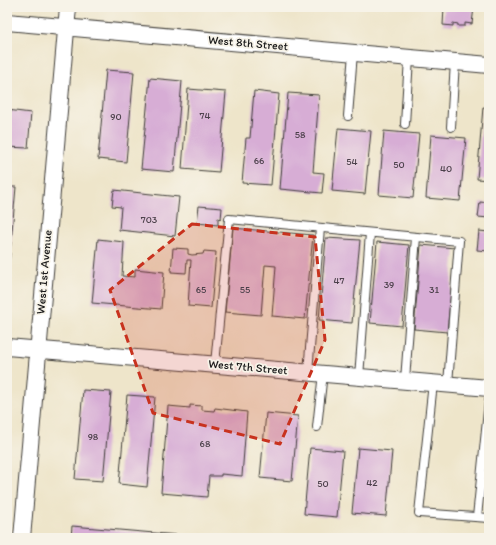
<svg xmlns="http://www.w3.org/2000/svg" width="496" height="545" font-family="Itim,sans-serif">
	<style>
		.building { fill: #d7add5 }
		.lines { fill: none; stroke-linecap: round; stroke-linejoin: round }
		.service-casing { stroke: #3c3a36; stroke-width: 10 }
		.minor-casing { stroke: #3c3a36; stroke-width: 18 }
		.service { stroke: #fff; stroke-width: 8 }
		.minor { stroke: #fff; stroke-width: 16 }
		.marked { fill: #c8321e; fill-opacity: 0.2; stroke: #c8321e; stroke-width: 3; stroke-dasharray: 8 5; stroke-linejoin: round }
		.labels { text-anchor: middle; stroke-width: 3.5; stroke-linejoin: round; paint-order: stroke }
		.number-label { font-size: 10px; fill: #4b404a }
		.street-label { font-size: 12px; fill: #1c1c1c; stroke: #f7f3e8 }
	</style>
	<rect width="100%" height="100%" fill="#f7f3e8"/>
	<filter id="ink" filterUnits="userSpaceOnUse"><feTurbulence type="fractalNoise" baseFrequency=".025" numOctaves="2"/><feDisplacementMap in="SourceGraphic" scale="8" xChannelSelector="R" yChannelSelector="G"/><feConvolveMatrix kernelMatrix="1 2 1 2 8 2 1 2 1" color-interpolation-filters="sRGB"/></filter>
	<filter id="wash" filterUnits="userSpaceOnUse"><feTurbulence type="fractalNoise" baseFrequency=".012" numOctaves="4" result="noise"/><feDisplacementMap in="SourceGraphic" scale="16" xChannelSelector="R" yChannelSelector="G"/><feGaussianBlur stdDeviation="0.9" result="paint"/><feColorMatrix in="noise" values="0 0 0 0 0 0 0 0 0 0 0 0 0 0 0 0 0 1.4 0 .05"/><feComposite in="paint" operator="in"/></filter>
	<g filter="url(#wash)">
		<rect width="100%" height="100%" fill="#eee5ca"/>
		<g id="blocks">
			<g class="building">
				<polygon points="444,7 474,7 472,24 465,23 465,26 458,26 458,24 453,23 453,26 443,25"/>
				<polygon points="106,70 134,72 126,162 98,159"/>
				<polygon points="150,78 182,81 174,172 141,169"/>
				<polygon points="188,89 226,92 219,172 182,169"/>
				<polygon points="254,91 279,94 271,185 242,183 246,138 250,138"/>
				<polygon points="288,93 319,95 313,172 324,173 322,193 280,189"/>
				<polygon points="483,107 489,108 489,180 477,179"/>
				<polygon points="7,110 31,113 28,148 7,147"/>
				<polygon points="338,128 371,131 365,194 332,191"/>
				<polygon points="384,131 419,134 413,198 379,195"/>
				<polygon points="431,135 466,138 460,201 426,198"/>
				<polygon points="7,187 16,187 8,276 7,276"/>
				<polygon points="114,190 179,197 175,236 119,230 121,207 112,206"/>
				<polygon points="480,202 489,203 489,218 478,217"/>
				<polygon points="199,206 222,208 221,219 218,218 218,225 197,223"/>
				<polygon points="233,228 313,235 305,319 272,316 276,266 265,265 261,315 225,312"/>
				<polygon points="479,231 489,232 489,251 477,250"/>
				<polygon points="326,238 360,240 352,323 319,320"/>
				<polygon points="98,239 124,242 122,276 135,277 135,269 164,272 161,309 92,303"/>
				<polygon points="377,242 409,245 402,326 370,323"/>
				<polygon points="421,245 455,248 447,332 414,329"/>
				<polygon points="173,248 188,249 188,254 192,255 203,254 204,251 216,252 211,308 188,306 191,260 187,260 186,273 171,272"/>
				<polygon points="83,390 111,392 103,481 75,479"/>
				<polygon points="127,395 155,397 147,487 119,484"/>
				<polygon points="190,405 202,406 202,410 214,411 215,408 247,412 242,476 221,474 221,476 209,476 207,497 161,493 168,406 190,408"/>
				<polygon points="266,413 298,416 292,481 260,478"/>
				<polygon points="310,448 343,451 337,517 304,514"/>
				<polygon points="358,448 392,451 386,516 352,513"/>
				<polygon points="72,526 190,536 190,538 71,538"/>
			</g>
		</g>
	</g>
	<g filter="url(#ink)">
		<use href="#blocks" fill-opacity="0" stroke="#3c3a36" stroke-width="1"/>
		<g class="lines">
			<g class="service-casing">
				<g id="service">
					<polyline points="348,116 353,53"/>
					<polyline points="405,124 409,58"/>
					<polyline points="451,127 455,62"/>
					<polyline points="215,364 229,219 459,241 448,384"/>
					<polyline points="308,372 320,228"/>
					<polyline points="359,377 370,233"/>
					<polyline points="405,380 416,237"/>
					<polyline points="433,383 419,513 489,518"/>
					<polyline points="317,427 323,373"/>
					<polyline points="477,517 489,401"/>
				</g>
			</g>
			<g class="minor-casing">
				<g id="minor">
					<polyline points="7,22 489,65"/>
					<polyline points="7,347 489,388"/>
					<polyline points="22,538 68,7"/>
				</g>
			</g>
			<use href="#service" class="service"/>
			<use href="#minor" class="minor"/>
		</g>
	</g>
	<path class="marked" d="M192,224L315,237L325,340L280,444L153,413L110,290Z"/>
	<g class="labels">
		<g class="number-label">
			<text x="205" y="119">74</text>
			<text x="116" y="120">90</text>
			<text x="300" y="138">58</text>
			<text x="259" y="164">66</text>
			<text x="352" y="165">54</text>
			<text x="399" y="168">50</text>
			<text x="446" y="172">40</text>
			<text x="149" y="223">703</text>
			<text x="339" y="284">47</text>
			<text x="389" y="288">39</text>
			<text x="201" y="293">65</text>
			<text x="245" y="293">55</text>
			<text x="434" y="293">31</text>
			<text x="93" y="440">98</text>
			<text x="205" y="447">68</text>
			<text x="372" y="486">42</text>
			<text x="323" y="487">50</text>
		</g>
		<g class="street-label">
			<text transform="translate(248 43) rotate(5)" y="4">West 8th Street</text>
			<text transform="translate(44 272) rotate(-85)" y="4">West 1st Avenue</text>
			<text transform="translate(248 367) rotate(5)" y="4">West 7th Street</text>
		</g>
	</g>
	<rect width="496" height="545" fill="none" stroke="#f7f3e8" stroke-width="24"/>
</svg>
